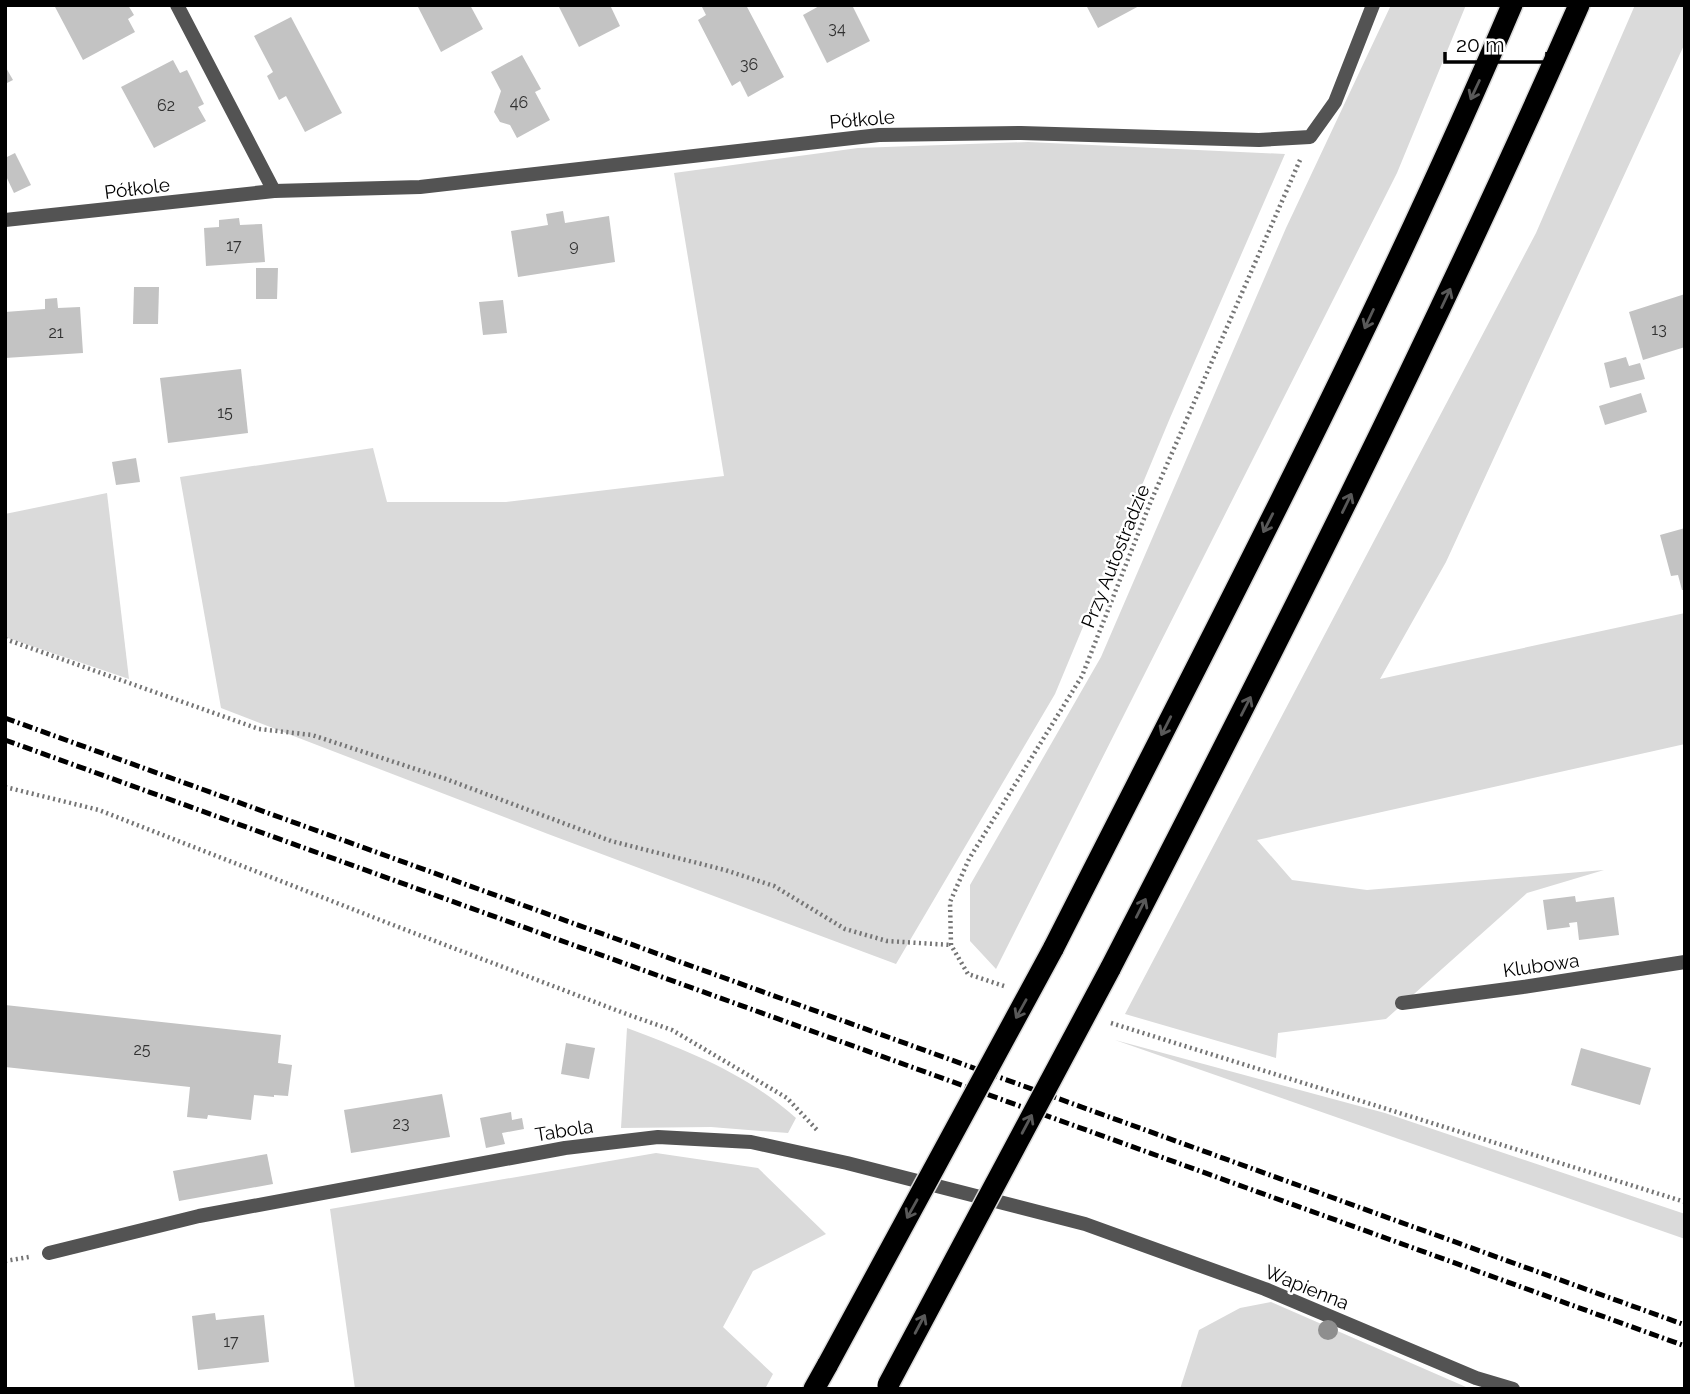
<svg xmlns="http://www.w3.org/2000/svg" width="1690" height="1394" font-family="Raleway,sans-serif">
	<style>
		.green { fill: #dadada }
		.building { fill: #c3c3c3 }
		.lines { fill: none; stroke-linecap: round; stroke-linejoin: round }
		.motorway-casing { stroke: #dbdbdb; stroke-width: 24 }
		.path { stroke: #757575; stroke-width: 4.5; stroke-dasharray: 2 3.5; stroke-linecap: butt }
		.service { stroke: #535353; stroke-width: 14 }
		.minor { stroke: #535353; stroke-width: 14 }
		.motorway { stroke: #000; stroke-width: 21 }
		.rail { stroke: #000; stroke-width: 5; stroke-dasharray: 10 3.5 2 3.5; stroke-linecap: butt }
		.motorway-bridge-casing { stroke: #dbdbdb; stroke-width: 24; stroke-linecap: butt }
		.motorway-bridge { stroke: #000; stroke-width: 21 }
		.tree { fill: #8e8e8e }
		.oneway { stroke: #595959 }
		.labels { text-anchor: middle; stroke-width: 5; stroke-linejoin: round; paint-order: stroke }
		.number-label { font-size: 16px; fill: #313131 }
		.street-label { font-size: 19px; fill: #000; stroke: #fff }
	</style>
	<rect width="100%" height="100%" fill="#fff"/>
	<g class="green">
		<polygon points="1391,5 1466,5 1397,173 996,969 970,941 970,885 1101,657 1286,228"/>
		<polygon points="1635,5 1685,5 1685,43 1446,562 1380,679 1685,613 1685,744 1257,840 1292,880 1367,890 1604,870 1527,893 1386,1019 1278,1033 1276,1058 1125,1014 1536,233"/>
		<polygon points="1028,142 1285,154 1170,418 1055,694 896,964 548,834 221,708 180,477 373,448 387,502 506,502 724,476 674,173 858,148"/>
		<polygon points="107,493 129,679 5,637 5,514"/>
		<path d="M627,1028C690,1052 744,1072 796,1118L788,1133L711,1127L621,1128Z"/>
		<polygon points="1115,1040 1385,1113 1685,1214 1685,1239"/>
		<polygon points="656,1153 758,1168 826,1234 753,1271 723,1327 773,1374 765,1389 355,1389 330,1209"/>
		<polygon points="1271,1302 1466,1387 1473,1389 1180,1389 1199,1330 1240,1308"/>
	</g>
	<g class="building">
		<polygon points="54,5 128,5 134,15 128,19 135,32 83,60"/>
		<polygon points="417,5 470,5 483,29 441,52"/>
		<polygon points="558,5 610,5 620,26 579,47"/>
		<polygon points="701,5 746,5 784,77 748,97 740,81 732,86 698,20 706,15"/>
		<polygon points="821,5 852,5 870,41 827,63 803,15"/>
		<polygon points="1086,5 1141,5 1098,28"/>
		<polygon points="291,17 342,113 305,132 286,96 279,100 267,76 273,72 254,36"/>
		<polygon points="522,55 541,89 535,92 550,120 517,138 510,125 500,122 494,112 501,91 491,72"/>
		<polygon points="173,60 180,73 187,70 204,104 198,107 206,121 154,148 121,87"/>
		<polygon points="5,66 13,80 5,84"/>
		<polygon points="15,153 31,185 14,193 5,174 5,158"/>
		<polygon points="563,211 565,223 609,216 615,262 518,277 511,231 548,225 546,214"/>
		<polygon points="239,218 240,225 262,224 265,262 206,266 204,228 219,227 219,220"/>
		<polygon points="256,268 278,268 277,299 256,299"/>
		<polygon points="134,287 159,287 158,324 133,324"/>
		<polygon points="1685,294 1685,347 1643,360 1629,312"/>
		<polygon points="57,298 58,308 80,307 83,353 5,358 5,312 45,309 45,299"/>
		<polygon points="503,300 507,333 483,335 479,302"/>
		<polygon points="1626,357 1629,366 1640,363 1645,379 1610,388 1604,363"/>
		<polygon points="241,369 248,433 168,443 160,378"/>
		<polygon points="1641,393 1647,412 1605,425 1599,406"/>
		<polygon points="136,458 140,482 116,485 112,462"/>
		<polygon points="1685,528 1685,590 1682,590 1678,575 1671,576 1660,535"/>
		<polygon points="1575,896 1576,902 1614,897 1619,935 1579,940 1577,922 1569,923 1570,927 1547,930 1543,900"/>
		<polygon points="5,1005 281,1035 278,1063 292,1065 288,1096 274,1095 274,1097 254,1095 251,1120 208,1115 207,1119 187,1117 190,1087 5,1067"/>
		<polygon points="566,1043 595,1048 589,1079 561,1074"/>
		<polygon points="1581,1048 1651,1068 1640,1105 1571,1085"/>
		<polygon points="442,1094 450,1137 351,1153 344,1110"/>
		<polygon points="511,1112 512,1120 522,1118 524,1129 502,1133 505,1144 486,1148 480,1118"/>
		<polygon points="267,1154 273,1184 179,1201 173,1171"/>
		<polygon points="215,1313 216,1320 264,1315 269,1362 198,1370 192,1316"/>
	</g>
	<g class="lines">
		<g class="motorway-casing">
			<g id="motorway">
				<path d="M1053,949C1211,637 1375,327 1512,5"/>
				<path d="M1110,969C1274,651 1435,333 1579,5"/>
				<polyline points="814,1389 828,1364"/>
			</g>
		</g>
		<g class="path">
			<polyline points="5,639 259,729 312,735 446,779 611,841 725,870 774,886 845,929 887,941 951,945"/>
			<polyline points="5,787 99,810 393,925 629,1015 672,1030 787,1098 817,1130"/>
			<polyline points="1004,986 968,974 951,945 950,902 969,859 1082,676 1151,501 1300,160"/>
			<polyline points="1111,1023 1685,1202"/>
			<polyline points="5,1261 29,1257"/>
		</g>
		<polyline class="service" points="177,5 274,191"/>
		<g class="minor">
			<polyline points="5,220 274,191 420,187 879,135 1021,133 1259,140 1310,137 1335,102 1373,5"/>
			<polyline points="1402,1003 1523,987 1685,962"/>
			<polyline points="49,1253 199,1216 565,1148 658,1137 751,1142 847,1163 1085,1224 1265,1289 1476,1378 1513,1389"/>
		</g>
		<use href="#motorway" class="motorway"/>
		<g class="rail">
			<polyline points="5,718 1685,1325"/>
			<polyline points="5,740 1685,1346"/>
		</g>
		<g class="motorway-bridge-casing">
			<g id="motorway-bridge">
				<polyline points="828,1364 1053,949"/>
				<polyline points="888,1385 1110,969"/>
			</g>
		</g>
		<use href="#motorway-bridge" class="motorway-bridge"/>
	</g>
	<circle class="tree" cx="1328" cy="1330" r="10"/>
	<defs><path id="oneway-shaft" d="M-6 0H5M1.5-3L5.5 0L1.5 3" fill="none" stroke-width="1.6" stroke-linecap="round" stroke-linejoin="round" transform="scale(1.75)"/></defs>
	<g class="oneway">
		<use href="#oneway-shaft" transform="translate(1475 90) rotate(115)"/>
		<use href="#oneway-shaft" transform="translate(1446 298) rotate(-65)"/>
		<use href="#oneway-shaft" transform="translate(1369 319) rotate(115)"/>
		<use href="#oneway-shaft" transform="translate(1347 503) rotate(-64)"/>
		<use href="#oneway-shaft" transform="translate(1268 523) rotate(117)"/>
		<use href="#oneway-shaft" transform="translate(1246 706) rotate(-63)"/>
		<use href="#oneway-shaft" transform="translate(1166 726) rotate(117)"/>
		<use href="#oneway-shaft" transform="translate(1141 908) rotate(-63)"/>
		<use href="#oneway-shaft" transform="translate(1021 1009) rotate(119)"/>
		<use href="#oneway-shaft" transform="translate(1027 1124) rotate(-62)"/>
		<use href="#oneway-shaft" transform="translate(912 1209) rotate(119)"/>
		<use href="#oneway-shaft" transform="translate(920 1324) rotate(-62)"/>
	</g>
	<g class="labels">
		<g class="number-label">
			<text x="837" y="34">34</text>
			<text x="749" y="70">36</text>
			<text x="519" y="108">46</text>
			<text x="166" y="111">62</text>
			<text x="234" y="251">17</text>
			<text x="574" y="251">9</text>
			<text x="1659" y="335">13</text>
			<text x="56" y="338">21</text>
			<text x="225" y="418">15</text>
			<text x="142" y="1055">25</text>
			<text x="401" y="1129">23</text>
			<text x="231" y="1347">17</text>
		</g>
		<g class="street-label">
			<text transform="translate(862 119) rotate(-5)" y="7">Półkole</text>
			<text transform="translate(137 188) rotate(-7)" y="7">Półkole</text>
			<text transform="translate(1115 556) rotate(-68)" y="7">Przy Autostradzie</text>
			<text transform="translate(1541 965) rotate(-8)" y="7">Klubowa</text>
			<text transform="translate(564 1130) rotate(-9)" y="7">Tabola</text>
			<text transform="translate(1307 1287) rotate(22)" y="7">Wapienna</text>
		</g>
	</g>
	<rect width="1690" height="1394" fill="none" stroke="#000000" stroke-width="14"/>
	<path d="M1445 52v10h102v-10" fill="none" stroke="#000000" stroke-width="3.5"/>
	<text x="1456" y="52" font-size="21" fill="#000000" stroke="#ffffff" stroke-width="5" paint-order="stroke">20 m</text>
</svg>
